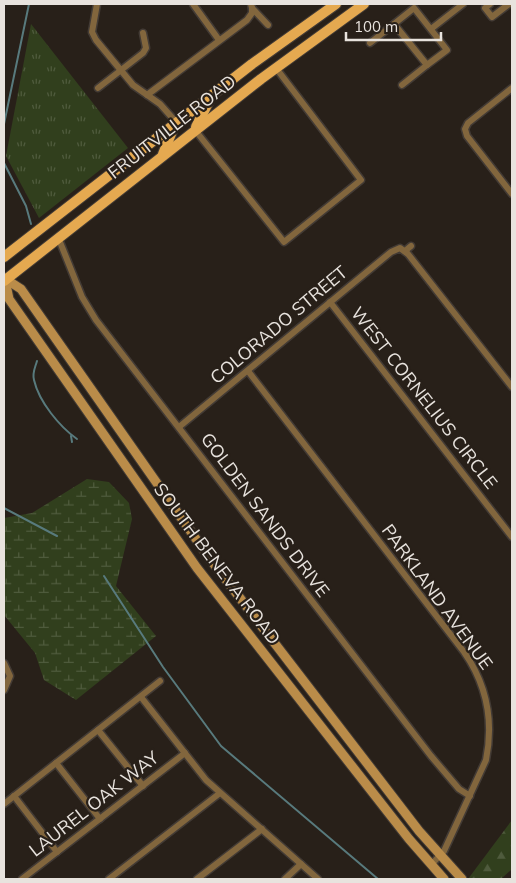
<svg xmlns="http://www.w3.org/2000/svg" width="516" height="883" font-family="Mulish,sans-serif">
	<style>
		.forest { fill: url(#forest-firs) }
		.wetland { fill: url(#wetland-marsh) }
		.park { fill: url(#park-tufts) }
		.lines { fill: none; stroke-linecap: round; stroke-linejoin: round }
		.stream { stroke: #587a7d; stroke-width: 2 }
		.minor-casing { stroke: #433b35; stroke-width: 9 }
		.secondary-casing { stroke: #433b35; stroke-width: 11 }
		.primary-casing { stroke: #433b35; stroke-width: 12 }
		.minor { stroke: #82663d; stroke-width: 6 }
		.secondary { stroke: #ba8c49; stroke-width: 9 }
		.primary { stroke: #e5a950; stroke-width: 10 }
		.labels { text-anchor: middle; stroke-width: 4.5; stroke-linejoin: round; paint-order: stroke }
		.street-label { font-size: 18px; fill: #e8e3de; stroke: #282019 }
	</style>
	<defs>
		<pattern id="forest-firs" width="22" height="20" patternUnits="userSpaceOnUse" patternTransform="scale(1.25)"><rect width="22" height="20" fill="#313f1d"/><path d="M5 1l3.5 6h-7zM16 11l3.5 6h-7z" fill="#4f5b3d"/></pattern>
		<pattern id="wetland-marsh" width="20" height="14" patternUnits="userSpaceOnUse" patternTransform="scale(1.25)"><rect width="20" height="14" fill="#313f1d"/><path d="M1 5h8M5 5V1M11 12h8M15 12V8" fill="none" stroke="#4f5b3d"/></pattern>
		<pattern id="park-tufts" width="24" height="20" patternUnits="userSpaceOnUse" patternTransform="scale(1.25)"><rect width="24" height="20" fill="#313f1d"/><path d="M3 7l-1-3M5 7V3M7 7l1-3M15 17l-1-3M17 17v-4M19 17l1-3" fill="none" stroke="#4f5b3d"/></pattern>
	</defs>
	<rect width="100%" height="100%" fill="#282019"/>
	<polygon class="forest" points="512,820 512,869 501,879 468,879"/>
	<polygon class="wetland" points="87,479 109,482 129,503 132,519 116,586 156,636 76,700 44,680 35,653 4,615 4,518 32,513"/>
	<polygon class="park" points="31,24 128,148 39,218 6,156"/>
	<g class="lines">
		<g class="stream">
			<polyline points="4,124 29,4"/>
			<polyline points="4,163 26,206 31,224"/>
			<path d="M37,361C35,368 32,373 34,380C39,402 60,427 77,439"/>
			<polyline points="71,436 72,442"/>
			<polyline points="4,508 57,536"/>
			<polyline points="104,576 163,667 221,746 378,879"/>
		</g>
		<g class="minor-casing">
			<g id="minor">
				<polyline points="97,4 92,32 96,40 133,85 160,104 176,122"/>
				<polyline points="193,4 219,40"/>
				<polyline points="251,4 252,8 268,25"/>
				<polyline points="490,4 485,8 492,17 509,4"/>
				<polygon points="414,8 447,50 427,65 394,24"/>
				<polyline points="431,29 463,4"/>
				<polyline points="370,43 394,24"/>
				<polyline points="402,85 427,65"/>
				<polyline points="98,88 143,53 146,48 143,33"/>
				<polyline points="512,88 468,123 465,129 467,136 512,194"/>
				<polyline points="147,95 247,20 252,13 252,8"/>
				<polyline points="195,130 284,242 361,180 276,68"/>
				<polyline points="58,237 82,297 96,320 431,756 459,789 470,796"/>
				<polyline points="405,251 411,246"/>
				<polyline points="330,302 512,537"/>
				<path d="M248,371L464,652C487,685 494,720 486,760L444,851L431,865"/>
				<polyline points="179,427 391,252 400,248 408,254 512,387"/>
				<polyline points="4,663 10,676 4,690"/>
				<polyline points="141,697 206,780 318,879"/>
				<polyline points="98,730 143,786"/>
				<polyline points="56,763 100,819"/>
				<polyline points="14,796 57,852"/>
				<polyline points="4,804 160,681"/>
				<polyline points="22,879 185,753"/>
				<polyline points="109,879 220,793"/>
				<polyline points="197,879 262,829"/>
				<polyline points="285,879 301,864"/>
			</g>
		</g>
		<g class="secondary-casing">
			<g id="secondary">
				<polyline points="4,278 21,289 210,559 419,831 462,879"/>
				<polyline points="5,280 9,299 197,568 409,839 444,879"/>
			</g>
		</g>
		<g class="primary-casing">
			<g id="primary">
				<polyline points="196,127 211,97"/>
				<polyline points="163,154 175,124"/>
				<polyline points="4,257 252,64 336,4"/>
				<polyline points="4,281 261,79 364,4"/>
			</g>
		</g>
		<use href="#minor" class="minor"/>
		<use href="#secondary" class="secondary"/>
		<use href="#primary" class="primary"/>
	</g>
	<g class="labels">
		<g class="street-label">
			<text transform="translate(172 127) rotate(-38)" y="6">FRUITVILLE ROAD</text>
			<text transform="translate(279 325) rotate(-40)" y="6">COLORADO STREET</text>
			<text transform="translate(424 398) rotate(52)" y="6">WEST CORNELIUS CIRCLE</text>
			<text transform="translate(265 515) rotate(53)" y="6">GOLDEN SANDS DRIVE</text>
			<text transform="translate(217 564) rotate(53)" y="6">SOUTH BENEVA ROAD</text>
			<text transform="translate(437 597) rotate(54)" y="6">PARKLAND AVENUE</text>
			<text transform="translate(94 804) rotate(-38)" y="6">LAUREL OAK WAY</text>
		</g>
	</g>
	<rect width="516" height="883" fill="none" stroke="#e8e3de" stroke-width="10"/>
	<path d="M346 32v8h95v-8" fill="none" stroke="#e8e3de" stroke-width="2.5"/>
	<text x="354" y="32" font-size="15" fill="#e8e3de" stroke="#282019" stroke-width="4" paint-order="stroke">100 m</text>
</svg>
